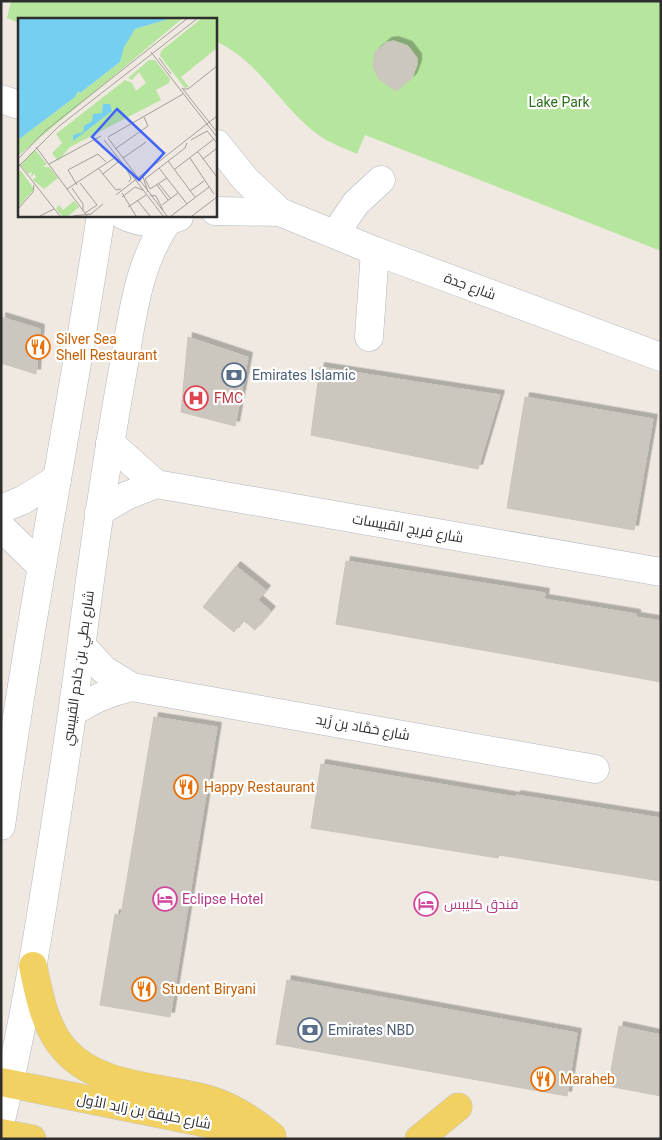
<svg xmlns="http://www.w3.org/2000/svg" width="662" height="1140" font-family="Roboto,Cairo,sans-serif">
	<style>
		.green { fill: #b6e59e }
		.building { fill: #cbc7bf; stroke: #cbc5ba; filter: url(#shadow) }
		.lines { fill: none; stroke-linecap: round; stroke-linejoin: round }
		.minor-casing { stroke: #b4b7c1; stroke-width: 29 }
		.major-casing { stroke: #c9c9c9; stroke-width: 29 }
		.minor { stroke: #fff; stroke-width: 28 }
		.major { stroke: #f2d163; stroke-width: 28 }
		.labels { text-anchor: middle; stroke-width: 4.5; stroke-linejoin: round; paint-order: stroke }
		.park-label { font-size: 14px; fill: #2c6e1b; stroke: #fff }
		.street-label { font-size: 14px; fill: #2e2e2e; stroke: #fff }
		.food-label { font-size: 14px; fill: #c56008; stroke: #fff; text-anchor: start }
		.service-label { font-size: 14px; fill: #4e5e75; stroke: #fff; text-anchor: start }
		.health-label { font-size: 14px; fill: #be3a42; stroke: #fff; text-anchor: start }
		.hotel-label { font-size: 14px; fill: #b23c85; stroke: #fff; text-anchor: start }
		.inset-road { fill: none; stroke: #a29e99; stroke-width: 1 }
		.view { fill: #4264fb; fill-opacity: 0.15; stroke: #4264fb; stroke-width: 2.5 }
		.inset-edge { fill: none; stroke: #2e2e2e; stroke-width: 2.5 }
	</style>
	<defs>
		<filter id="shadow"><feDropShadow dx="4.5" dy="-4.5" stdDeviation="0" flood-color="#0004"/></filter>
	</defs>
	<rect width="100%" height="100%" fill="#efe9e1"/>
	<path class="green" d="M11,1H661V251L365,135L357,154C346,149 333,144 323,138C282,111 261,61 215,41V19H19V23L7,18Z"/>
	<g class="building">
		<polygon points="394,41 408,46 417,58 417,65 412,78 396,91 379,79 373,67 375,52 387,42"/>
		<polygon points="1,317 40,329 36,374 1,363"/>
		<polygon points="188,337 248,357 235,426 181,412"/>
		<polygon points="320,367 500,395 478,469 311,435"/>
		<polygon points="525,397 653,419 634,530 507,508"/>
		<polygon points="346,561 545,593 544,599 636,614 636,617 661,621 661,682 336,624"/>
		<polygon points="236,566 266,590 258,600 271,611 255,630 243,620 234,632 203,607"/>
		<polygon points="154,717 217,727 170,1017 100,1005 115,914 121,915"/>
		<polygon points="321,764 516,797 516,795 661,818 661,881 499,855 498,858 311,828"/>
		<polygon points="287,980 577,1033 567,1096 276,1044"/>
		<polygon points="619,1026 661,1035 661,1096 608,1086"/>
	</g>
	<g class="lines">
		<g class="minor-casing">
			<g id="minor">
				<polyline points="1,99 19,105"/>
				<polyline points="217,144 246,180 280,212"/>
				<polyline points="215,211 280,212 375,251 661,357"/>
				<path d="M123,215C141,224 159,225 179,217"/>
				<polyline points="335,234 356,203 381,180"/>
				<polyline points="369,337 375,251"/>
				<polyline points="110,443 156,484"/>
				<polyline points="1,509 23,500 57,479"/>
				<polyline points="99,512 126,496 156,484 661,572"/>
				<polyline points="1,527 40,565"/>
				<polyline points="82,646 104,670 132,687 595,769"/>
				<path d="M73,712C92,699 109,692 132,687"/>
				<path d="M1,826C29,621 70,419 101,215"/>
				<path d="M1,1120C21,1038 35,955 48,871C61,789 74,707 84,625C95,541 107,458 122,375C132,322 136,267 167,222"/>
			</g>
		</g>
		<g class="major-casing">
			<g id="major">
				<path d="M33,966C39,995 45,1028 65,1050C98,1088 162,1086 207,1099C231,1106 253,1120 272,1136"/>
				<polyline points="1,1082 260,1134"/>
				<polyline points="1,1133 32,1139"/>
				<polyline points="419,1139 458,1107"/>
			</g>
		</g>
		<use href="#minor" class="minor"/>
		<use href="#major" class="major"/>
	</g>
	<defs>
		<g id="restaurant-ring" transform="scale(1.25)"><circle r="9.5" fill="#fff" stroke="#e8710a" stroke-width="1.5"/><path d="M-5-6h1v4h1v-4h1v4h1v-4h1v5L-1.5 .5V6h-2V.5L-5-1ZM5-6V6H3V1.5H1.5Q1.5-4 5-6Z" fill="#e8710a"/></g>
		<g id="bank-ring" transform="scale(1.25)"><circle r="9.5" fill="#fff" stroke="#5c6f8a" stroke-width="1.5"/><path d="M-6-4H6V4H-6ZM0-2.3a2.3 2.3 0 1 0 0 4.6a2.3 2.3 0 1 0 0-4.6Z" fill="#5c6f8a"/></g>
		<g id="hospital-ring" transform="scale(1.25)"><circle r="9.5" fill="#fff" stroke="#e0444e" stroke-width="1.5"/><path d="M-5-5h3v3.5h4V-5h3V5h-3V1.5h-4V5h-3Z" fill="#e0444e"/></g>
		<g id="hotel-ring" transform="scale(1.25)"><circle r="9.5" fill="#fff" stroke="#d1479c" stroke-width="1.5"/><path d="M-6-4.5h1.5V1H6V5H4.5V3h-9V5H-6ZM-4 0a1.8 1.8 0 1 1 3.6 0ZM.5 0V-2.5h3Q6-2.5 6 0Z" fill="#d1479c"/></g>
	</defs>
	<g fill-rule="evenodd">
		<use href="#restaurant-ring" x="38" y="347"/>
		<use href="#bank-ring" x="234" y="375"/>
		<use href="#hospital-ring" x="196" y="398"/>
		<use href="#restaurant-ring" x="186" y="787"/>
		<use href="#hotel-ring" x="165" y="899"/>
		<use href="#hotel-ring" x="426" y="904"/>
		<use href="#restaurant-ring" x="144" y="989"/>
		<use href="#bank-ring" x="310" y="1030"/>
		<use href="#restaurant-ring" x="543" y="1079"/>
	</g>
	<g class="labels">
		<g class="park-label">
			<text x="559" y="107">Lake Park</text>
		</g>
		<g class="street-label">
			<text transform="translate(470 286) rotate(20)" y="5">شارع جدة</text>
			<text transform="translate(408 528) rotate(10)" y="5">شارع فريج القبيسات</text>
			<text transform="translate(78 668) rotate(-82)" y="5">شارع بطي بن خادم القبيسي</text>
			<text transform="translate(363 727) rotate(10)" y="5">شارع حَمَّاد بن زَيد</text>
			<text transform="translate(144 1111) rotate(11)" y="5">شارع خليفة بن زايد الأول</text>
		</g>
		<g class="food-label">
			<text x="56" y="344">Silver Sea<tspan x="56" dy="16">Shell Restaurant</tspan></text>
			<text x="204" y="792">Happy Restaurant</text>
			<text x="162" y="994">Student Biryani</text>
			<text x="560" y="1084">Maraheb</text>
		</g>
		<g class="service-label">
			<text x="252" y="380">Emirates Islamic</text>
			<text x="328" y="1035">Emirates NBD</text>
		</g>
		<g class="health-label">
			<text x="214" y="403">FMC</text>
		</g>
		<g class="hotel-label">
			<text x="182" y="904">Eclipse Hotel</text>
			<text x="444" y="909">فندق كليبس</text>
		</g>
	</g>
	<g transform="translate(18 18)">
		<rect width="199" height="199" fill="#efe9e1"/>
		<path d="M154,0H165L0,138V122L57,79L55,76L60,73L62,75L102,44L105,29L117,11ZM184,0H199V30L163,59L171,69L167,70L142,38L143,33ZM131,42H137L152,61L151,65L138,72L143,82L52,129L40,143L34,135L44,125L38,116L107,62L114,65L118,73L128,65L121,54L114,62L110,60ZM17,132L29,146L25,149H31L40,160L26,171L15,162L18,159L16,156L13,159L14,154L10,156L3,147ZM3,153L16,171L0,190V154ZM56,183L61,189L50,198H44L38,191L41,187L45,192Z" fill="#b6e59e"/>
		<path d="M0,0H154L117,11L106,29L102,44L62,75L60,73L57,79L0,122ZM85,86H92L94,93L55,123V117L65,114L66,108L74,103L75,96L84,95Z" fill="#75cff0"/>
		<path class="inset-road" d="M133,34L199,119M141,40L153,56M164,70L199,114M165,71H170L199,48M90,119L165,76M90,120L149,198M86,122L109,151M173,122L189,113L199,125M18,129L69,198M97,131L130,108L126,99M180,134L199,159M105,140L128,124M172,140L196,176M0,141L27,113L170,0M185,141L199,130M150,143L177,179M1,146L42,198M31,146L83,118M0,149L40,109L180,0M80,150L98,172L103,171M108,150L113,160L111,164M141,150L169,186M157,151L196,121M85,156L100,144M113,156L145,198M125,159L130,174M62,165L79,187L67,195M141,166L153,181M59,167L50,152L80,136L88,144M139,167L150,182M54,170L65,186V192M49,171L98,139M132,171L127,161L167,130L169,125M132,171L149,160M172,173L186,163M104,175L118,198M98,177L199,98M132,177L138,178L145,192M104,179L117,169L125,172M119,182L132,198M144,187L160,175M110,189L128,177M0,191L15,174L16,167M22,198L36,191M55,198L73,196L85,186M153,198L191,169M174,198L199,179"/>
		<path class="view" d="M99,91L146,135L121,162L74,119Z"/>
		<rect width="199" height="199" class="inset-edge"/>
	</g>
	<rect width="662" height="1140" fill="none" stroke="#2e2e2e" stroke-width="5"/>
</svg>
